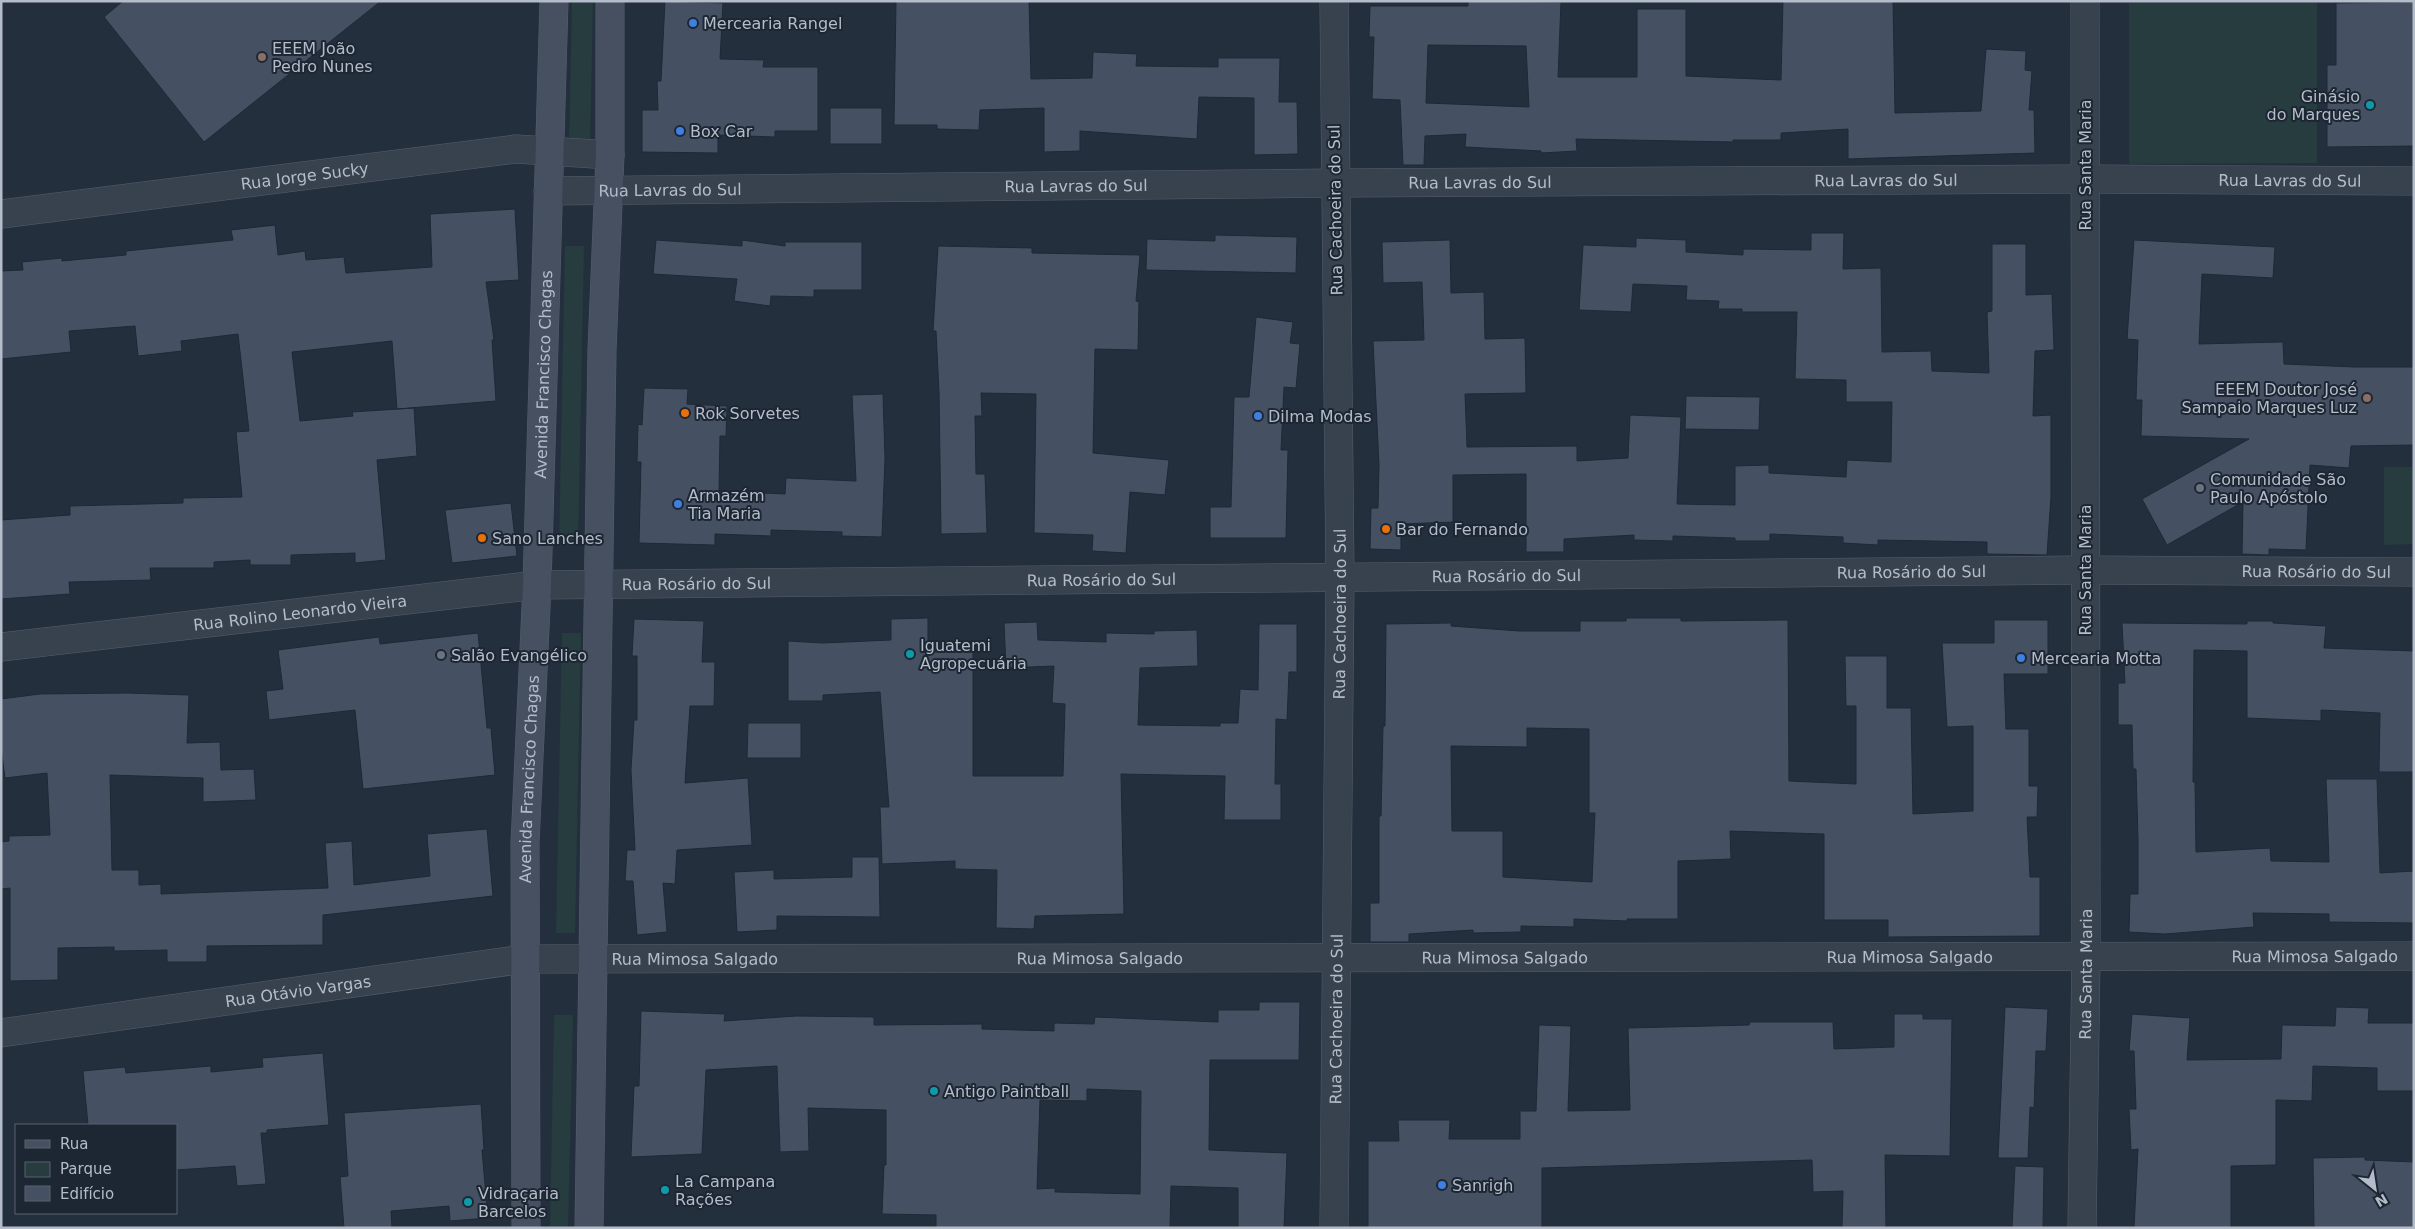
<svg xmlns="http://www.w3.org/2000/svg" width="2415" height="1229" font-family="'DejaVu Sans',sans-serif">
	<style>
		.green { fill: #263c3f }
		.building { fill: #455162; stroke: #1f2835; fill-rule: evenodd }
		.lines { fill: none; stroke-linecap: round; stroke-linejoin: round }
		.street-casing { stroke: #565f6c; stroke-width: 29 }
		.secondary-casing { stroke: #565f6c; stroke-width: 29 }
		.street { stroke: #38414e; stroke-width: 28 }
		.secondary { stroke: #465061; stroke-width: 28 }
		.shop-dot { fill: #3f7fe0; stroke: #1d2633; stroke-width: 2 }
		.education-dot { fill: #8d6e63; stroke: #1d2633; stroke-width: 2 }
		.culture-dot { fill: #0f9aa8; stroke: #1d2633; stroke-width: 2 }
		.food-dot { fill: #e8710a; stroke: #1d2633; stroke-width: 2 }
		.worship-dot { fill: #6b7280; stroke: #1d2633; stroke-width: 2 }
		.labels { text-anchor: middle; stroke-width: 4; stroke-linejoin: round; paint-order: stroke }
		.poi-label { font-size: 16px; fill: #b4bcc9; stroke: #1d2633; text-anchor: start }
		.street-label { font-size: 16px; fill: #b4bcc9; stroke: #1d2633 }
	</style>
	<rect width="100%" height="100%" fill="#242f3e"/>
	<g class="green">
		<polygon points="572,1 593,1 590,147 569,147"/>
		<polygon points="2129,3 2317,3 2317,163 2129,164"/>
		<polygon points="565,246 584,246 578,546 559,546"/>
		<polygon points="2384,467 2414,467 2414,544 2384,545"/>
		<polygon points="562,633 581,633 575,933 556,933"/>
		<polygon points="554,1015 573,1015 568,1228 550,1228"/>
	</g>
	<g class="building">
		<polygon points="123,1 381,1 204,142 104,17"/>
		<polygon points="665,1 723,3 720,59 764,60 763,67 818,67 818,131 775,131 775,137 718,135 718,153 642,152 642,110 658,110 657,81 661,81"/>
		<polygon points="896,1 1029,1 1031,79 1092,78 1093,52 1137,54 1136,66 1218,67 1218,58 1280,58 1279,102 1297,102 1298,154 1254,155 1254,98 1199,97 1197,139 1080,131 1080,151 1044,152 1044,108 980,110 979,130 937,129 937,125 894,125"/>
		<path d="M1468,1L1561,2L1558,77H1637V9H1686V76L1781,80L1783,1H1893L1895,113L1981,111L1986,49L2026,51L2025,70L2032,71L2029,110H2034L2035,153L1848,159V129L1781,133V140H1733V142L1576,139L1577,151L1541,153V151L1465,147L1466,134L1425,136L1424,165H1403L1400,100L1372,99L1374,37H1369L1370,6H1468ZM1428,45L1526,46L1529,107L1426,103Z"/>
		<polygon points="2414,2 2414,146 2327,147 2327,65 2336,65 2336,3"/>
		<rect x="830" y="108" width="52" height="36"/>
		<polygon points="515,209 519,280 486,282 494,340 492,340 496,401 397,409 392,341 292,352 300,421 353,416 352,412 414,408 417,456 377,460 386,560 355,563 355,553 291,555 291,565 250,565 250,560 214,562 214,568 150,568 151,580 69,582 70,594 1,599 1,520 70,515 70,506 183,503 183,498 242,497 236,432 249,431 238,334 181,341 182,351 138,356 135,326 69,331 71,352 1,359 1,271 23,270 22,262 62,258 62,261 126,255 126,251 233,240 231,230 275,225 278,255 305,251 306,260 344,257 346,273 432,267 430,214"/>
		<polygon points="1811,233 1844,233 1843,269 1881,268 1882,352 1931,351 1932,371 1989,373 1987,312 1992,311 1992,244 2026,244 2026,295 2052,294 2054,350 2035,351 2033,416 2051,415 2051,497 2047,555 1987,554 1987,542 1878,540 1878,545 1843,543 1843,537 1770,534 1770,541 1735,541 1735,538 1673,536 1673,541 1634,540 1634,535 1564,539 1564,552 1526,552 1526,474 1453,475 1453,522 1401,524 1401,550 1370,549 1371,508 1378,508 1379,465 1373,341 1424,340 1422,282 1383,283 1382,242 1450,240 1451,293 1484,292 1485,339 1525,338 1526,393 1465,394 1467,447 1577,446 1577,461 1628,458 1630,415 1681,417 1677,504 1735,505 1735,466 1769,465 1769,473 1846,477 1847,460 1891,462 1892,402 1846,402 1846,380 1795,379 1797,312 1742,312 1742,309 1718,309 1719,301 1686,300 1687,286 1633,284 1631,312 1579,310 1583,245 1636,247 1636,238 1686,240 1686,252 1743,255 1743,249 1811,250"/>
		<polygon points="1215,235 1297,237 1296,273 1146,270 1147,239 1215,241"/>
		<polygon points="656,240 742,246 742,240 785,246 785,242 862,242 862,290 814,290 814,297 771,296 770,306 734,301 737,279 653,274"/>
		<polygon points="2134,240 2275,247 2273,278 2202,274 2199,344 2283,342 2284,364 2354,367 2414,367 2414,445 2351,446 2349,468 2310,465 2306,550 2269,549 2269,555 2242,554 2243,502 2167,545 2142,499 2249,439 2141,436 2142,400 2136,400 2138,340 2127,339"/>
		<polygon points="938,246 1032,248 1032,253 1140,255 1136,301 1139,302 1138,350 1095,349 1093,453 1169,460 1165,495 1130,492 1126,553 1092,551 1093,535 1034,533 1036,394 981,393 982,416 975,416 976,474 985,474 987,533 941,534 939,392 936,331 933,331"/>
		<polygon points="1256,317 1293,322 1290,343 1300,344 1296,388 1284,387 1281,450 1288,450 1286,538 1210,538 1210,507 1231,507 1234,397 1249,397"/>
		<polygon points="644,388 688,389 687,404 727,406 726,436 720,436 719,491 785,494 786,478 856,481 852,395 883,394 885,459 882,537 842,536 842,532 771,530 771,536 715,534 715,545 639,543 641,462 637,462 638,424 642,425"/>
		<polygon points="1686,396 1760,397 1759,430 1685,429"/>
		<polygon points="511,503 517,556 452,563 445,510"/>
		<polygon points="928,618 928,652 973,652 973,776 1063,776 1065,704 1052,703 1054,666 1006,668 1004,623 1037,622 1038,640 1106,642 1106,633 1154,634 1154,631 1197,630 1198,666 1140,668 1138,725 1220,726 1220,723 1238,723 1240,689 1258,690 1259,624 1297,624 1297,672 1289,672 1287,720 1276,719 1275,784 1281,784 1281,820 1224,820 1225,776 1121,774 1124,914 1035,916 1034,929 996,928 997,870 955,869 955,861 882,864 880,807 889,807 880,692 823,695 823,701 788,701 788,641 823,643 891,640 891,619"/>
		<path d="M1626,618H1681V621L1788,620L1789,781L1856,784V706H1846L1845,656H1887V708H1911L1913,814L1973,811V726L1947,727L1942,643H1994V620H2048V674H2004L2006,729H2029V786H2038L2037,817H2027L2030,877H2040V936L1888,937V920H1824V834L1730,831L1731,859L1678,861V919H1627V921L1574,919V927L1521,926V932L1473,933V930L1409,934V942H1370V903H1379V816H1381L1383,726H1385L1386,624L1451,623V626L1519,631H1580V621H1626ZM1527,728L1589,729V813H1595L1592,882L1503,877V831H1452L1451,746L1527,747Z"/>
		<polygon points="634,619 704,621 702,662 715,662 714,706 690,706 685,783 748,778 752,845 677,850 675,884 663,883 667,932 637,935 633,881 625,881 627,850 635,850 631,770 634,720 637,720 637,656 632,656"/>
		<polygon points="2247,621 2273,621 2273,623 2326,626 2324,648 2414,651 2414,772 2379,772 2380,713 2321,710 2321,721 2247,718 2247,651 2194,650 2193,782 2195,782 2196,852 2270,848 2271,861 2329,862 2326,779 2377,779 2380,873 2414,871 2414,923 2329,922 2329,914 2253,913 2254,927 2165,934 2129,932 2130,894 2138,894 2138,839 2136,769 2133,769 2132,725 2118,725 2118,683 2125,683 2122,623 2247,624"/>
		<polygon points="478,633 487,728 491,728 495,775 363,789 355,710 269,720 266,691 283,689 278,650 379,637 380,644"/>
		<polygon points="127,693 189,695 187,743 220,742 221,770 254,769 256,800 203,802 203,778 110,775 112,870 139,870 139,885 161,884 161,894 328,888 325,843 352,841 354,885 430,876 427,834 487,829 493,896 323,915 323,945 207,946 207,962 167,962 167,950 114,951 114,947 58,948 58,980 10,981 10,888 1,889 1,842 9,841 9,836 50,835 47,773 5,778 1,748 1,699 40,694"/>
		<polygon points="748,723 801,723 801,758 747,758"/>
		<polygon points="852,857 879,857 880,917 777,916 777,930 737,932 734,872 774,870 774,879 852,877"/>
		<path d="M1259,1002H1300L1299,1060H1210L1209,1150L1287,1153L1284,1228H1238V1188L1171,1186L1170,1228H936V1215L882,1214L884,1165H886V1110L808,1108L809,1151L780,1152L777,1066L706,1070L702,1154L631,1157L634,1086H639L641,1011L725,1014L724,1021L796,1016L874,1017V1025L982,1024V1029L1054,1031V1023L1094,1024L1095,1017L1218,1022V1010H1259ZM1087,1089L1141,1091L1140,1194L1055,1192V1188L1037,1189L1040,1100L1087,1101Z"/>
		<polygon points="2005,1007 2048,1009 2046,1051 2036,1051 2034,1108 2030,1107 2028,1158 1998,1158"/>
		<polygon points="2336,1007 2369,1008 2368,1023 2414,1023 2414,1091 2377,1091 2377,1068 2313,1066 2312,1101 2276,1100 2276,1165 2231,1166 2231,1228 2134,1228 2138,1149 2131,1150 2129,1109 2136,1109 2134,1051 2129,1051 2132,1014 2190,1018 2187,1060 2281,1059 2282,1025 2335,1026"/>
		<polygon points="1894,1014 1923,1014 1923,1019 1952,1019 1950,1156 1885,1155 1886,1228 1842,1228 1843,1191 1813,1192 1812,1160 1542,1168 1542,1228 1368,1228 1368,1141 1399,1141 1398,1120 1450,1120 1449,1139 1520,1139 1520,1111 1536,1111 1539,1025 1571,1026 1568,1111 1630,1110 1628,1028 1749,1025 1750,1022 1833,1022 1834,1049 1894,1047"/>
		<polygon points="323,1053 329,1125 267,1130 267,1133 261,1133 266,1184 237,1186 235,1166 176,1170 176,1125 88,1125 83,1071 125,1067 126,1073 211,1066 211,1072 263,1067 262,1058"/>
		<polygon points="481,1104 484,1150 482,1150 488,1218 450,1221 449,1206 391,1211 392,1228 344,1228 340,1177 348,1176 344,1113"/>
		<polygon points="2365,1157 2365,1160 2414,1162 2414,1228 2314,1228 2313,1158"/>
		<polygon points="2015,1166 2044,1167 2043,1228 2012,1228"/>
	</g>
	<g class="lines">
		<g class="street-casing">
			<g id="street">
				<path id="s1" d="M548,191L1334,183L2085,179L2414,181"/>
				<path id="s2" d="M1,214L516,149L610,155"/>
				<path id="s3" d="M1,647L537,585L2085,570L2414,572"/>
				<path id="s4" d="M1,1033L524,959L2414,956"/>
				<path id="s5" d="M1334,1228L1340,577L1334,1"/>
				<path id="s6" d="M2082,1228L2086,955L2085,1"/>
			</g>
		</g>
		<g class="secondary-casing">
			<g id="secondary">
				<path id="s7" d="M526,1228L525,843L537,585L554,1"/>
				<polyline points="589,1228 602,350 610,155 610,1"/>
			</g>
		</g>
		<use href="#street" class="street"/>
		<use href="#secondary" class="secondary"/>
	</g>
	<g class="shop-dot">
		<circle cx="693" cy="23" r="5"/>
		<circle cx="680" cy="131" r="5"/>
		<circle cx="1258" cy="416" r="5"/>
		<circle cx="678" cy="504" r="5"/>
		<circle cx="2021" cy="658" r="5"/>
		<circle cx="1442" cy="1185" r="5"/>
	</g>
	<g class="education-dot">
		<circle cx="262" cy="57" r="5"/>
		<circle cx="2367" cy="398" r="5"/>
	</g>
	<g class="culture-dot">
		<circle cx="2370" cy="105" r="5"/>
		<circle cx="910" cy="654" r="5"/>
		<circle cx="934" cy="1091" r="5"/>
		<circle cx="665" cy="1190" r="5"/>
		<circle cx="468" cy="1202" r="5"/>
	</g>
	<g class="food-dot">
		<circle cx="685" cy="413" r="5"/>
		<circle cx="1386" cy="529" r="5"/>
		<circle cx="482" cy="538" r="5"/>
	</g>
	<g class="worship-dot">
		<circle cx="2200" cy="488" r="5"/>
		<circle cx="441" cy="655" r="5"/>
	</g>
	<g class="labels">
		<g class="poi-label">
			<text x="703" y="29">Mercearia Rangel</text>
			<text x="272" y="54">EEEM João<tspan x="272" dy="18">Pedro Nunes</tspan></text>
			<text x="2360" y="102" text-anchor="end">Ginásio<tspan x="2360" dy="18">do Marques</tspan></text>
			<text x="690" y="137">Box Car</text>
			<text x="2357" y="395" text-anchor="end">EEEM Doutor José<tspan x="2357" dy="18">Sampaio Marques Luz</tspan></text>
			<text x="695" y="419">Rok Sorvetes</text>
			<text x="1268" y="422">Dilma Modas</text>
			<text x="2210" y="485">Comunidade São<tspan x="2210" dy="18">Paulo Apóstolo</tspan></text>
			<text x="688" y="501">Armazém<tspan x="688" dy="18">Tia Maria</tspan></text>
			<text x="1396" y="535">Bar do Fernando</text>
			<text x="492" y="544">Sano Lanches</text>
			<text x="920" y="651">Iguatemi<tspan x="920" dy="18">Agropecuária</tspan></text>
			<text x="451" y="661">Salão Evangélico</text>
			<text x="2031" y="664">Mercearia Motta</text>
			<text x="944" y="1097">Antigo Paintball</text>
			<text x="675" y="1187">La Campana<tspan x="675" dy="18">Rações</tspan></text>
			<text x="1452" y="1191">Sanrigh</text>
			<text x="478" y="1199">Vidraçaria<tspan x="478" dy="18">Barcelos</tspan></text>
		</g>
		<g class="street-label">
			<text transform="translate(2085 165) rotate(-90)" y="6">Rua Santa Maria</text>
			<text dy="6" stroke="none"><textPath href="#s2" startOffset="306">Rua Jorge Sucky</textPath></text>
			<text dy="6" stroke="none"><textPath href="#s1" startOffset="1338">Rua Lavras do Sul</textPath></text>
			<text dy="6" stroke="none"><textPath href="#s1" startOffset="1742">Rua Lavras do Sul</textPath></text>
			<text dy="6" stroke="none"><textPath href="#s1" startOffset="932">Rua Lavras do Sul</textPath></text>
			<text dy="6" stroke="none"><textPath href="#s1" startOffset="528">Rua Lavras do Sul</textPath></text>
			<text dy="6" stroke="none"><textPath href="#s1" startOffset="122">Rua Lavras do Sul</textPath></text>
			<text transform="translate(1335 210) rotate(-91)" y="6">Rua Cachoeira do Sul</text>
			<text dy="6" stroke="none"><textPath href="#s7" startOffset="854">Avenida Francisco Chagas</textPath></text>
			<text transform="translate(2085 570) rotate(-90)" y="6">Rua Santa Maria</text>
			<text dy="6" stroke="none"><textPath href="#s3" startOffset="1914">Rua Rosário do Sul</textPath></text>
			<text dy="6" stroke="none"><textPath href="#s3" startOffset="2319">Rua Rosário do Sul</textPath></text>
			<text dy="6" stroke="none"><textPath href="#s3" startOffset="1509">Rua Rosário do Sul</textPath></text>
			<text dy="6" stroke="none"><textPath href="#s3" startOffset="1104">Rua Rosário do Sul</textPath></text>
			<text dy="6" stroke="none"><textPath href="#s3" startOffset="699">Rua Rosário do Sul</textPath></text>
			<text dy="6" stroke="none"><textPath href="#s3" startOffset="301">Rua Rolino Leonardo Vieira</textPath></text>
			<text dy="6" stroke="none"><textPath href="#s5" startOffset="614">Rua Cachoeira do Sul</textPath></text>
			<text dy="6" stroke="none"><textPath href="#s7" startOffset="449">Avenida Francisco Chagas</textPath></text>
			<text dy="6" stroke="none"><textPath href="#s4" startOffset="2319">Rua Mimosa Salgado</textPath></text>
			<text dy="6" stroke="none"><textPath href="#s4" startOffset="1914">Rua Mimosa Salgado</textPath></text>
			<text dy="6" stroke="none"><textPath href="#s4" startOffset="699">Rua Mimosa Salgado</textPath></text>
			<text dy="6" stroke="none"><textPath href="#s4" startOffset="1509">Rua Mimosa Salgado</textPath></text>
			<text dy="6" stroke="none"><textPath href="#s4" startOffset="1104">Rua Mimosa Salgado</textPath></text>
			<text dy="6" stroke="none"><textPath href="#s6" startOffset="254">Rua Santa Maria</textPath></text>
			<text dy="6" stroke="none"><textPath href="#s4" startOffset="300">Rua Otávio Vargas</textPath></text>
			<text dy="6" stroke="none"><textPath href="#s5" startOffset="209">Rua Cachoeira do Sul</textPath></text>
		</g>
	</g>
	<rect width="2415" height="1229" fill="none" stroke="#b4bcc9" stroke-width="5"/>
	<rect x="15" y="1124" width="162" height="90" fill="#1d2633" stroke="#59626f"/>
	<rect x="25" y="1140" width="25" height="8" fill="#465061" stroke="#59626f"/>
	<text x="60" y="1149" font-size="15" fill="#b4bcc9">Rua</text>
	<rect x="25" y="1162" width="25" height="15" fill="#263c3f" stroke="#59626f"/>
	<text x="60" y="1174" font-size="15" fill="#b4bcc9">Parque</text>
	<rect x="25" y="1186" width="25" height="15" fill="#455162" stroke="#59626f"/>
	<text x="60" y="1199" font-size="15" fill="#b4bcc9">Edifício</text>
	<g transform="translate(2375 1189) rotate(150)" stroke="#1d2633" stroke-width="4" paint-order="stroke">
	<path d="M0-4L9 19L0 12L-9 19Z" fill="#b4bcc9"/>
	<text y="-8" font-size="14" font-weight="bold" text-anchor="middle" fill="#b4bcc9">N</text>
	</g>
</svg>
